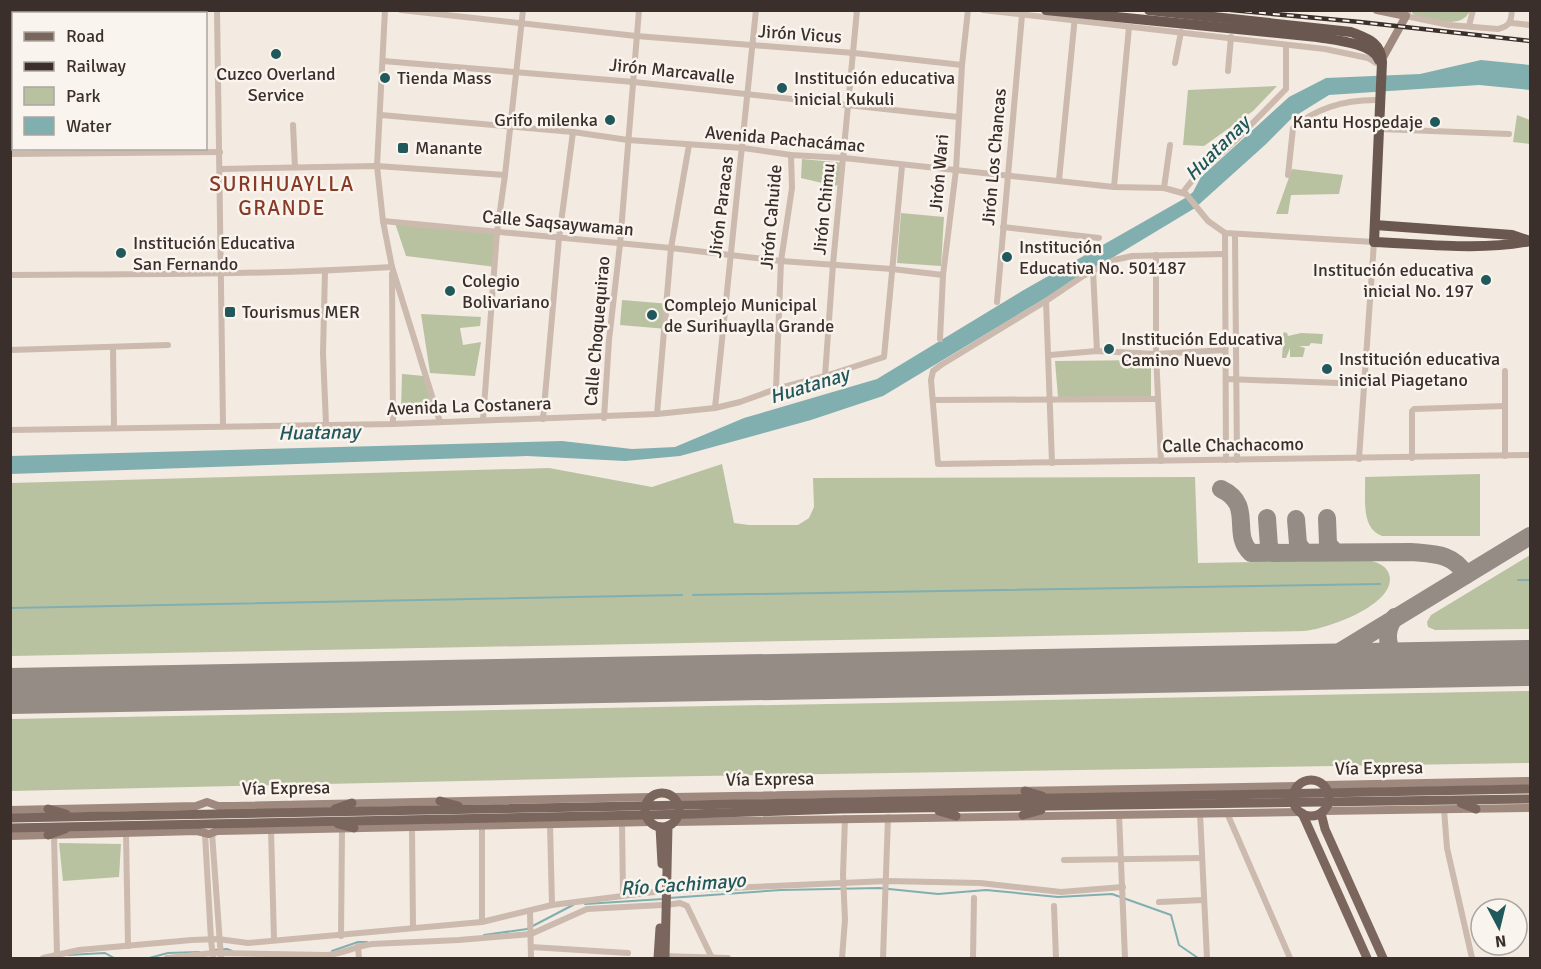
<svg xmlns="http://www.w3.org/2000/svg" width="1541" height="969" font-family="Signika,sans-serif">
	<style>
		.green { fill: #b8c2a1 }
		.water { fill: #81afb0 }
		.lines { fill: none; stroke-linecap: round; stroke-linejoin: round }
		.stream { stroke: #81afb0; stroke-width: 2 }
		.taxiway { stroke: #968c86; stroke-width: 18 }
		.runway { stroke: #968c86; stroke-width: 46 }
		.minor { stroke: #cbbaad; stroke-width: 6 }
		.secondary { stroke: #9f897e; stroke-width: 8 }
		.primary { stroke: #7b665d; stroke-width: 9 }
		.trunk { stroke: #6a5850; stroke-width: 10 }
		.rail-casing { stroke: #3a2f2b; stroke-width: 4.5 }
		.rail { stroke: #faf4ee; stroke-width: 2; stroke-dasharray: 7; stroke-linecap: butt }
		.poi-dot { fill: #21585b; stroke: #faf4ee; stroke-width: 2 }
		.labels { text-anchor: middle; stroke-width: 5; stroke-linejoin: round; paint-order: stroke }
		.street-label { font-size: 18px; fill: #3a2f2b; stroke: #faf4ee }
		.poi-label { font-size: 18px; fill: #3a2f2b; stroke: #faf4ee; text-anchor: start }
		.water-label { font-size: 20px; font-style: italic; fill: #21585b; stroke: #faf4ee }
		.quarter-label { font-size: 21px; letter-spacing: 1.5px; fill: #873b26; stroke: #faf4ee }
	</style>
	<rect width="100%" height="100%" fill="#f3eae1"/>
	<g class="green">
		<path d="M1413,10L1470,11C1461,30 1433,19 1416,16L1412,13Z"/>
		<polygon points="1277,86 1253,111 1204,146 1183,145 1188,90"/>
		<polygon points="1517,115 1530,120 1530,144 1513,142"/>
		<polygon points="802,159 845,163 843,182 835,186 801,178"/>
		<polygon points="1292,169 1343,175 1339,194 1291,195 1288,214 1276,214"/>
		<polygon points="901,213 944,217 941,266 897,263"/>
		<polygon points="395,223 499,233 496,267 406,256"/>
		<polygon points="622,300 670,304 667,329 620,325"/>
		<polygon points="421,314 481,317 480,326 460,328 463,345 481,342 475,376 430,373"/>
		<polygon points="1284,332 1287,333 1288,336 1301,333 1323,334 1322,344 1311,343 1309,346 1299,346 1305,348 1303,357 1290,357 1290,348 1286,358 1282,358 1283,343 1281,341"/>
		<polygon points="1151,360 1151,397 1058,397 1055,361"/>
		<polygon points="402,374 424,376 433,411 401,411"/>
		<path d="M722,464L734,523L749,525H798L809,518L814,507L813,478L1195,477L1198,563L1367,560C1377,562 1386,565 1389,574C1399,604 1325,630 1304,631L11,656V483L549,468L652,487Z"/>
		<path d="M1480,474V536H1382C1360,528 1366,497 1365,477Z"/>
		<polygon points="1530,555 1530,629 1435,630 1428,627 1427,622 1431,615"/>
		<polygon points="1530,691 1530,763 641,777 11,791 11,719"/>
		<polygon points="59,843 121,844 119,877 63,881"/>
	</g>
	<polygon class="water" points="1481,60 1530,65 1530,90 1479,85 1329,95 1292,118 1265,145 1195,208 883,396 811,420 680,456 625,461 527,456 11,474 10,456 562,441 632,449 675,447 744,418 877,379 1022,291 1187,197 1193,192 1201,177 1289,97 1326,78 1420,74"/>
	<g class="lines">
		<g class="stream">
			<polyline points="1518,580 1530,580"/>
			<polyline points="693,595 1380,584"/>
			<polyline points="10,608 682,595"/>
			<polyline points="669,898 781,890 879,888 938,894 986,890 1058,897 1112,894 1171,915 1179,945 1198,958"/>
			<polyline points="585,904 663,899"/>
			<polyline points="484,935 527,929 573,905"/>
			<polyline points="214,950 227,949 232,951"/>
			<polyline points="332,951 358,942 367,942"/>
			<polyline points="68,955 105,953 114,958"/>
			<polyline points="149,958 168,953 199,952"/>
		</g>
		<g class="taxiway">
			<path d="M1221,489C1255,505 1230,534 1251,553L1411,552C1434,554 1453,553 1466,575"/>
			<polyline points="1267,518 1269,547 1275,553"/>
			<polyline points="1327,518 1328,544 1335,552"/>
			<polyline points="1296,519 1298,544 1304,552"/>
			<path d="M1395,617C1382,634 1389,648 1398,665"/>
			<polyline points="1315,667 1530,536"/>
		</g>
		<polyline class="runway" points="10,691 1530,663"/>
		<g class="minor">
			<polyline points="217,10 223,425"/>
			<polyline points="385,10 377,166 383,221 392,267 440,422"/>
			<polyline points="401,10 636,36 854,53 962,65"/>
			<polyline points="983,10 1325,49 1368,58 1376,63 1379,63"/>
			<path d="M1409,10L1406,16L1449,25L1498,29C1510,26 1511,22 1512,10"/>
			<polyline points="10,12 16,10"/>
			<polyline points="133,14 144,10"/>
			<polyline points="1511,23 1530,25"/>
			<polyline points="1469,26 1473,10"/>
			<polyline points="10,48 14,47"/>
			<polyline points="383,61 634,82 958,117"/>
			<polyline points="1175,63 1181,32"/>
			<polyline points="1228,71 1231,37"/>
			<polyline points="381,115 573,132 628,140 743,148 791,155 844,158 1114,187 1164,188 1186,194 1208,221 1225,233 1374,242 1359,459"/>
			<polyline points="293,125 295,167"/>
			<polyline points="1380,129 1509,134"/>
			<polyline points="10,154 220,152"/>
			<polyline points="221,169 377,166 505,175"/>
			<path d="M1288,175L1293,128C1317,107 1349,99 1381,100"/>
			<polyline points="1059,180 1075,16"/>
			<polyline points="1114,187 1129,27"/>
			<polyline points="1164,188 1170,145"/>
			<polyline points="1183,192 1195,177 1238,138 1286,89 1286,45"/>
			<polyline points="383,221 671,248 781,261 892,269 943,275"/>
			<polyline points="1003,227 1099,238"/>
			<polyline points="1225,233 1226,460"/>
			<polyline points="1235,235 1237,460"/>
			<polyline points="1224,254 1132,256 1114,260 1083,276 1046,301 941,365 933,371 931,380 938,464 1530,455"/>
			<polyline points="1156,255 1156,354 1161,461"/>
			<polyline points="1093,270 1097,351"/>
			<polyline points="325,271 323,353 326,424"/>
			<polyline points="392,274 393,424"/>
			<path d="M10,275C138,274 265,275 392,267"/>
			<polyline points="1046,301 1052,463"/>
			<polyline points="997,302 1022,15"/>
			<polyline points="940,339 943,275 956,170 962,65 968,10"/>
			<polyline points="113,347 114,428"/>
			<polyline points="10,350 168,345"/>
			<polyline points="1050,355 1097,351 1156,354 1225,350"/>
			<polyline points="1505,371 1505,456"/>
			<polyline points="825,376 833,264 857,10"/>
			<polyline points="1226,379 1365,384"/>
			<polyline points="776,389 781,261 792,188 791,155"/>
			<polyline points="933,400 1157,399"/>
			<polyline points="715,408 756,10"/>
			<polyline points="657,414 671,248 689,145"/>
			<polyline points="604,418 609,340 620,244 639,10"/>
			<polyline points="543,419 559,238 573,132"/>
			<polyline points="483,420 497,232 505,175 523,10"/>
			<polyline points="10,430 393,424 657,414 715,408 740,402 776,389 825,376 884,357 902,166"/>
			<polyline points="1412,458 1412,411 1414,409 1505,406"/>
			<polyline points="1444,809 1447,848 1472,958"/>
			<polyline points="1200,813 1207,958"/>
			<polyline points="1227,813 1290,958"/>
			<polyline points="1119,814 1125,958"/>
			<polyline points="622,823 623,895"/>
			<polyline points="550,824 552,905"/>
			<polyline points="482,826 482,922"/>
			<polyline points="412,827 413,928"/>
			<polyline points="271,830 274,940"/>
			<polyline points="126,833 128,946"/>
			<polyline points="212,833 221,958"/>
			<polyline points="205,834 211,940 213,958"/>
			<polyline points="54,835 57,954"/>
			<polyline points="1064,860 1202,858"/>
			<polyline points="1159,902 1204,900"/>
			<polyline points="667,905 680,903 687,906 712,958"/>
			<polyline points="1054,906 1056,958"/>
			<polyline points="530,911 531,958"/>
			<polyline points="341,936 342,829"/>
			<polyline points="358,946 359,958"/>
			<polyline points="531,947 628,953"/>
			<polyline points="662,956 728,958"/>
			<polyline points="43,958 79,950 192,940 218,939 248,943 482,922 552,905 662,891 887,881 980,883 1061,892 1123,887"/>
			<path d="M167,958L213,953L327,955C343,954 356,946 372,944L459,940L531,934L587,909L662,905"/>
			<polyline points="842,958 845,920 843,875 845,818"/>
			<polyline points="883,958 888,817"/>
			<polyline points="973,958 974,898"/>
		</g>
		<g class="secondary">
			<polyline points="1377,10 1406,16 1381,61"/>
			<polyline points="1324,785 1530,781"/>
			<polyline points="673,797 1298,786"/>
			<polyline points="10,810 196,806 207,802 218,806 235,806 651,797"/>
			<polyline points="1323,811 1530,808"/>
			<polyline points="675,822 1300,812"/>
			<polyline points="10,836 197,831 209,834 217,831 651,822"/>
		</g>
		<g class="primary">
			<circle cx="1311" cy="798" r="18"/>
			<polyline points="1025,791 1042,796"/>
			<circle cx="662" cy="810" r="17"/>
			<polyline points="440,801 458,806"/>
			<polyline points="1461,803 1476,809"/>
			<polyline points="48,809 66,814"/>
			<polyline points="335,809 352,803"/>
			<polyline points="939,811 956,816"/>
			<polyline points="1302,813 1367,958"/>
			<polyline points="1321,813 1325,829 1383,958"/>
			<polyline points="1023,815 1041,810"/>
			<polyline points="10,818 1530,789"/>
			<polyline points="338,824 354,828"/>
			<polyline points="660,827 662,864"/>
			<polyline points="10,828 692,814 841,809 1530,799"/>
			<polyline points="48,835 65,829"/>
			<polyline points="658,958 660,928"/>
			<polyline points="665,958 668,826"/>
		</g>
		<g class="trunk">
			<path d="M1046,10L1317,37C1334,40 1373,43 1379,60"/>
			<path d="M1149,10L1351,32C1368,39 1381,42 1382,62L1374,242C1426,244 1479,251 1530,241"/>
			<polyline points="72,14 83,10"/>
			<polyline points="102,14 113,10"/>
			<polyline points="10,30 14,29"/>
			<polyline points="10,38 14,38"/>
			<polyline points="1375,225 1512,235 1530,241"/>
		</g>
		<g class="rail-casing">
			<g id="rail">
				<polyline points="1231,10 1360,22 1530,41"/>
				<polyline points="41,14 52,10"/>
				<polyline points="10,22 14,21"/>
			</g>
		</g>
		<use href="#rail" class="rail"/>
	</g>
	<g class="poi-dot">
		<circle cx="276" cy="54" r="6"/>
		<circle cx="385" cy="78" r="6"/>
		<circle cx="782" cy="88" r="6"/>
		<circle cx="610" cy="120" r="6"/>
		<circle cx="1435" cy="122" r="6"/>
		<rect x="397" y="142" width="12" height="12" rx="3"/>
		<circle cx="121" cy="253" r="6"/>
		<circle cx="1007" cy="257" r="6"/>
		<circle cx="1486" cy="280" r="6"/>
		<circle cx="450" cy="291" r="6"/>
		<rect x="224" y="306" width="12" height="12" rx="3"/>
		<circle cx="652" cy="315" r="6"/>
		<circle cx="1109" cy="349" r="6"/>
		<circle cx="1327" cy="369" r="6"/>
	</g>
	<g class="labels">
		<g class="street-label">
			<text transform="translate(800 34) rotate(4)" y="6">Jirón Vicus</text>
			<text transform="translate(672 71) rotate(6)" y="6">Jirón Marcavalle</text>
			<text transform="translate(785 139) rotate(5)" y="6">Avenida Pachacámac</text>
			<text transform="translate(994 157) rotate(-85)" y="6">Jirón Los Chancas</text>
			<text transform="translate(939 173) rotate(-85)" y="6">Jirón Wari</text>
			<text transform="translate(721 207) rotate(-83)" y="6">Jirón Paracas</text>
			<text transform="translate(824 209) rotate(-84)" y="6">Jirón Chimu</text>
			<text transform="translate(771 217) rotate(-85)" y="6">Jirón Cahuide</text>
			<text transform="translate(558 223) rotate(5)" y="6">Calle Saqsaywaman</text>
			<text transform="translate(597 331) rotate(-85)" y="6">Calle Choquequirao</text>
			<text transform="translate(469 406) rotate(-2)" y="6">Avenida La Costanera</text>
			<text transform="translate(1233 445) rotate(-1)" y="6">Calle Chachacomo</text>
			<text transform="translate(1379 768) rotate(-1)" y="6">Vía Expresa</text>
			<text transform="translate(770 779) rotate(-1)" y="6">Vía Expresa</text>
			<text transform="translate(286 788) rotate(-1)" y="6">Vía Expresa</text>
		</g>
		<g class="poi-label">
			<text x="276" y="80" text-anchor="middle">Cuzco Overland<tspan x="276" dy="21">Service</tspan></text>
			<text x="397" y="84">Tienda Mass</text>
			<text x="794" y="84">Institución educativa<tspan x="794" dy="21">inicial Kukuli</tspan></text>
			<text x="598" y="126" text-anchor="end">Grifo milenka</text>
			<text x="1423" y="128" text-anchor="end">Kantu Hospedaje</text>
			<text x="415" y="154">Manante</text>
			<text x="133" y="249">Institución Educativa<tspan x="133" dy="21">San Fernando</tspan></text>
			<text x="1019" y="253">Institución<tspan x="1019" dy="21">Educativa No. 501187</tspan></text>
			<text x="1474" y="276" text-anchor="end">Institución educativa<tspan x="1474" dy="21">inicial No. 197</tspan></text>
			<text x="462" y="287">Colegio<tspan x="462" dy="21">Bolivariano</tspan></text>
			<text x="664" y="311">Complejo Municipal<tspan x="664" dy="21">de Surihuaylla Grande</tspan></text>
			<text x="242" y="318">Tourismus MER</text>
			<text x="1121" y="345">Institución Educativa<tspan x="1121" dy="21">Camino Nuevo</tspan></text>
			<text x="1339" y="365">Institución educativa<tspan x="1339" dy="21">inicial Piagetano</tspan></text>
		</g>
		<g class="water-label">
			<text transform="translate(1217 148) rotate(-45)" y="7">Huatanay</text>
			<text transform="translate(809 385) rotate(-17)" y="7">Huatanay</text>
			<text transform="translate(319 432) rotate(-1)" y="7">Huatanay</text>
			<text transform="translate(683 884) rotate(-4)" y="7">Río Cachimayo</text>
		</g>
		<g class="quarter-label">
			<text x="282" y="191">SURIHUAYLLA<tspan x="282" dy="24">GRANDE</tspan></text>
		</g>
	</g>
	<rect width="1541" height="969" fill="none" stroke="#3a2f2b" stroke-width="24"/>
	<rect x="12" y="12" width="195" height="138" fill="#faf4ee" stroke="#ada5a0" stroke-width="1.5"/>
	<rect x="24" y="32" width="30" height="9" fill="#7b665d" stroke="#ada5a0" stroke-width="1.5"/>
	<text x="66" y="42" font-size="18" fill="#3a2f2b">Road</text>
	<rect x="24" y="62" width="30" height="9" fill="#3a2f2b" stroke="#ada5a0" stroke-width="1.5"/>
	<text x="66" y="72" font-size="18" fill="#3a2f2b">Railway</text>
	<rect x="24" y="87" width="30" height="18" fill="#b8c2a1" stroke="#ada5a0" stroke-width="1.5"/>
	<text x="66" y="102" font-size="18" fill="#3a2f2b">Park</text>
	<rect x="24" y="117" width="30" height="18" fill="#81afb0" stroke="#ada5a0" stroke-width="1.5"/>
	<text x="66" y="132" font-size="18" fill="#3a2f2b">Water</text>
	<g transform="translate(1499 927) rotate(173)"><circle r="28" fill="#faf4ee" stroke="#ada5a0" stroke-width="1.5"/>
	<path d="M0-4.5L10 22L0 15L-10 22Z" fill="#21585b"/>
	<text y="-9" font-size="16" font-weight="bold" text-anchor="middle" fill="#3a2f2b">N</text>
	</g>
</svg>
